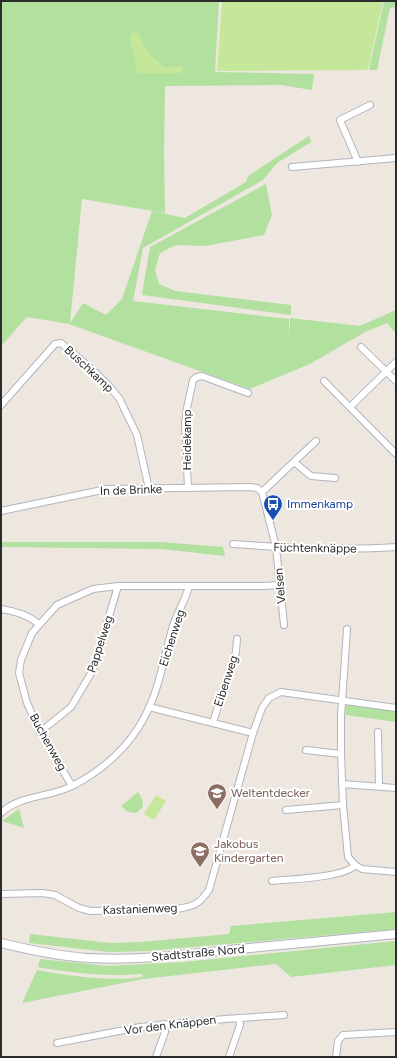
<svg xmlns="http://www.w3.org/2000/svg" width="397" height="1058" font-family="Figtree,sans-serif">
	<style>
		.green { fill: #b2e09e }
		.pitch { fill: #c4e79a }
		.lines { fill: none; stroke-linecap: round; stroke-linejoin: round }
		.street-casing { stroke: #b2b4be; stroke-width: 8 }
		.secondary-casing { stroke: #b2b4be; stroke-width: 10 }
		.street { stroke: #fff; stroke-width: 6 }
		.secondary { stroke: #fff; stroke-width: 8 }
		.labels { text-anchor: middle; stroke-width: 4; stroke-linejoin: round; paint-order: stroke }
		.street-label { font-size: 12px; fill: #2c2c2c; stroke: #fff }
		.transit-label { font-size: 12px; fill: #164399; stroke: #fff; text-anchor: start }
		.education-label { font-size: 12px; fill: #785e54; stroke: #fff; text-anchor: start }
	</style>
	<rect width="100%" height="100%" fill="#ede7df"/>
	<g class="green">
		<polygon points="1,1 219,1 215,72 314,74 312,90 281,85 165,86 164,152 165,213 82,199 70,323 83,303 106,315 122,299 152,211 185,218 246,182 248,176 309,136 311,142 277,163 263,180 143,248 133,301 289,319 290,343 290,318 360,326 396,310 396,334 387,323 365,332 310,364 250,389 69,324 27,317 1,346"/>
		<polygon points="384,1 396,1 396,7 390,8 377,70 369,70"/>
		<polygon points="266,184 272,215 264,235 205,246 176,245 160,253 155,270 159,284 175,291 291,305 291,315 142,295 150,247"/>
		<polygon points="1,542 161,542 223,547 225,556 161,549 1,547"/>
		<polygon points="350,704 396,711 396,722 346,715 345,707"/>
		<polygon points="138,792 142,799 143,807 136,813 128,812 121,806"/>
		<polygon points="19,809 24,828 2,821"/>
		<polygon points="396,912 396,929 150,951 109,952 29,943 30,934 110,943 140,942 229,934 231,926"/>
		<path d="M396,941V965L291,977L276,964L143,979L22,1003L37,970C70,976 110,982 143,977L142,974C107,977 72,973 38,967L40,959L107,966L183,962Z"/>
	</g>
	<g class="pitch">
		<polygon points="222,1 383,1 368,70 217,71"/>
		<polygon points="133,32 139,34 147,51 164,67 184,67 181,73 137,74 130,37"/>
		<polygon points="156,795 166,801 154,820 144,814"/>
	</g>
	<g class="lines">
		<g class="street-casing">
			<g id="street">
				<polyline points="358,162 340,120 370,105"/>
				<polyline points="292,167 396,158"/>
				<polyline points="361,347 396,381"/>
				<polyline points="324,381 396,454"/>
				<polyline points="1,405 55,344 61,343 93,370 109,386 119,398 137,435 149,489"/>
				<polyline points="350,407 396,362"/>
				<polyline points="294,462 311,476 335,478"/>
				<polyline points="188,488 185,423 187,408 193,380 197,377 202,376 248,393"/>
				<polyline points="262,492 276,547 284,625"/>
				<polyline points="262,492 316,441"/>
				<polyline points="1,511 107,489 250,487 257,488 262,492"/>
				<path d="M233,544C287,548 342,551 396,547"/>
				<path d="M1,609C16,611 28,615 39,624"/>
				<polyline points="347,629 341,716 341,754 343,805 348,857 355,865 362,869 396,872"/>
				<polyline points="149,707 253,733"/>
				<polyline points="213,722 236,652 237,639"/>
				<polyline points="40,732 71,707 93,670 118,586"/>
				<polyline points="378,732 379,786"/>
				<polyline points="306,750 341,754"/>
				<polyline points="342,784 396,788"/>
				<polyline points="72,786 40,732 27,703 19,673 21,660 32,633 57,605 93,589 118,586 263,586 280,585"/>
				<polyline points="286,810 343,805"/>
				<path d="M1,813C21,794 51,798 74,785C103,770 130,746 145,716C160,688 164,655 173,626C177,612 186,600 189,586"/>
				<path d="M272,881C289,879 345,878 355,865"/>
				<path d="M1,894L42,893L55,895L79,908L91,911L177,909C195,906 199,904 209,890L253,733L262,708L269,698L281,692L396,708"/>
				<polyline points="57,1043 140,1027 225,1019 284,1015"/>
				<polyline points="156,1057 165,1032 164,1024"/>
				<polyline points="229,1057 240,1025 239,1018"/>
				<polyline points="336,1057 338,1041 343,1035 396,1032"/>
			</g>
		</g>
		<g class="secondary-casing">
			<path id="secondary" d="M1,943C30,950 58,956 88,958C138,961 189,954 239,949C291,944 344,939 396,934"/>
		</g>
		<use href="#street" class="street"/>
		<use href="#secondary" class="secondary"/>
	</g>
	<defs>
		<g id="bus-pin" transform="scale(1)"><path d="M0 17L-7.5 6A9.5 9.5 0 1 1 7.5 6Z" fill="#1a4fb4" stroke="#fff"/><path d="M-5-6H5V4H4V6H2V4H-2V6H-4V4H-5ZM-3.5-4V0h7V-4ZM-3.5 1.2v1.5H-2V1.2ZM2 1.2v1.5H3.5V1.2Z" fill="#fff"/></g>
		<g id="school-pin" transform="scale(1)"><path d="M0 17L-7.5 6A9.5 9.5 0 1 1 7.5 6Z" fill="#8d6e63" stroke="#fff"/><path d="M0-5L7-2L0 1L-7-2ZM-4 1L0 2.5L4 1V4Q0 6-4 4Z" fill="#fff"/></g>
	</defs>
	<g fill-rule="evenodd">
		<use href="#bus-pin" x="273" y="504"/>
		<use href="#school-pin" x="217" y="793"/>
		<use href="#school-pin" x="200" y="851"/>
	</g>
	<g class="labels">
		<g class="street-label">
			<text transform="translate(89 369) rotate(43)" y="4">Buschkamp</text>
			<text transform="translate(187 440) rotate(-90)" y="4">Heidekamp</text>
			<text transform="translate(131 490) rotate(-2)" y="4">In de Brinke</text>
			<text transform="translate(315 548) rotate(1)" y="4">Füchtenknäppe</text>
			<text transform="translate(280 586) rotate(-95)" y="4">Velsen</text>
			<text transform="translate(172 638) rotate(-72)" y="4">Eichenweg</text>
			<text transform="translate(100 644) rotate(-72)" y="4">Pappelweg</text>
			<text transform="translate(226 681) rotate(-72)" y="4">Eibenweg</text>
			<text transform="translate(48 742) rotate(61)" y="4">Buchenweg</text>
			<text transform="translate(140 909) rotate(-2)" y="4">Kastanienweg</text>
			<text transform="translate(198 953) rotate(-5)" y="4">Stadtstraße Nord</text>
			<text transform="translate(170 1025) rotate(-7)" y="4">Vor den Knäppen</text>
		</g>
		<g class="transit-label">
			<text x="287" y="508">Immenkamp</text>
		</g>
		<g class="education-label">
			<text x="231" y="797">Weltentdecker</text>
			<text x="214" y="848">Jakobus<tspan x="214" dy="14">Kindergarten</tspan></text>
		</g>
	</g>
	<rect width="397" height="1058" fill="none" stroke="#2c2c2c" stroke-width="4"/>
</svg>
